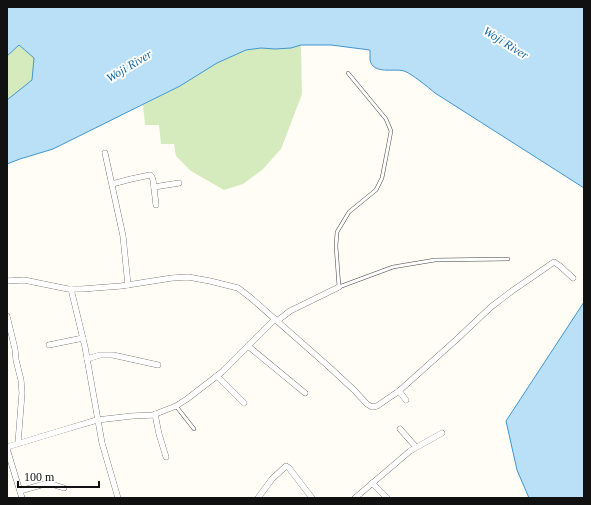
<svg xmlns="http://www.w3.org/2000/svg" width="591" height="505" font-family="Georgia,serif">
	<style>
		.green { fill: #d5ebbd }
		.water { fill: #b9e0f7; stroke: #3f96cf }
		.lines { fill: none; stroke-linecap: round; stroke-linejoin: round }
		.service-casing { stroke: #444; stroke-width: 4 }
		.minor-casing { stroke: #444; stroke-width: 6 }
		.service { stroke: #fff; stroke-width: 3 }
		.minor { stroke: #fff; stroke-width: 5.5 }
		.labels { text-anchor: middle; stroke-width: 4; stroke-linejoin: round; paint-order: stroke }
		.water-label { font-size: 12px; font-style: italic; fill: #1768a6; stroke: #fff }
	</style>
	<rect width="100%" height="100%" fill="#fffdf5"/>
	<g class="green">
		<polygon points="19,45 34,58 32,80 7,100 7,56"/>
		<polygon points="301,45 302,94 281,149 262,170 243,184 224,190 191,171 176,156 174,144 161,144 159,125 145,125 143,105 180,86 217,63 246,50 261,48 275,49 291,48"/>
	</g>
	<g class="water">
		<path d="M7,7H584V188L435,93C429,88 411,73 404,71C394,68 373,75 370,60C370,57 370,53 370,50L331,45H301L291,48L275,49L261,48L246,50L217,63L180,86L53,149L20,159L7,164V100L32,80L34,58L19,45L7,56Z"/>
		<polygon points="584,302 584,498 529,498 517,470 506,421"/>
	</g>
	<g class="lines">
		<g class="service-casing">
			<g id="service">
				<polyline points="348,73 386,119 391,131 388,147 382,178 376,190 349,212 337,232 336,246 339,287 393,267 435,260 508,259"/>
				<polyline points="176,406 194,429"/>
			</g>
		</g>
		<g class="minor-casing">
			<g id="minor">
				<polyline points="105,153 123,236 128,285"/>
				<polyline points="112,184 131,179 150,175 152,177 153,180 156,205"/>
				<polyline points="154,187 179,183"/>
				<polyline points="7,281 24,280 68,289 82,289 121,286 172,278 188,277 210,281 238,288 251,298 327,365 354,390 367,404 372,407 377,406 399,391 456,340 491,307 512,291 554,262 560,266 573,278"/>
				<polyline points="71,289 85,347 102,443 118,498"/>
				<polyline points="7,316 15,349 16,360 21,380 22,393 18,443"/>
				<polyline points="277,321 290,311 339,287"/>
				<polyline points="49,345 83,338"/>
				<polyline points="248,346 305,393"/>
				<polyline points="87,359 100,355 113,355 158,365"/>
				<polyline points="217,376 244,403"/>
				<polyline points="399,391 406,400"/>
				<polyline points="155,414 159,434 166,457"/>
				<polyline points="400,429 416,447"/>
				<polyline points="7,447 60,431 97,420 132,416 153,415 176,406 187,399 222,372 275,319"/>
				<polyline points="7,449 22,498"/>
				<polyline points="372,483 387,498"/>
				<polyline points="20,491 48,483 64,488"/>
				<polyline points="258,498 272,479 286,466 289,468 312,498"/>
				<polyline points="355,498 410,451 442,433"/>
			</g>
		</g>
		<use href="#service" class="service"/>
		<use href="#minor" class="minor"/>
	</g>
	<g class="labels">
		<g class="water-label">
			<text transform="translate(506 43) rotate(32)" y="4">Woji River</text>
			<text transform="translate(129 66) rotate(-31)" y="4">Woji River</text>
		</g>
	</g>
	<rect width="591" height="505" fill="none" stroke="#111111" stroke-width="16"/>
	<path d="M18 481v6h81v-6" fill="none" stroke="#111111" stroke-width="2"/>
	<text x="24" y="481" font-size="12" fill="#111111" stroke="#ffffff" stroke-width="3" paint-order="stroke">100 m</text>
</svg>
